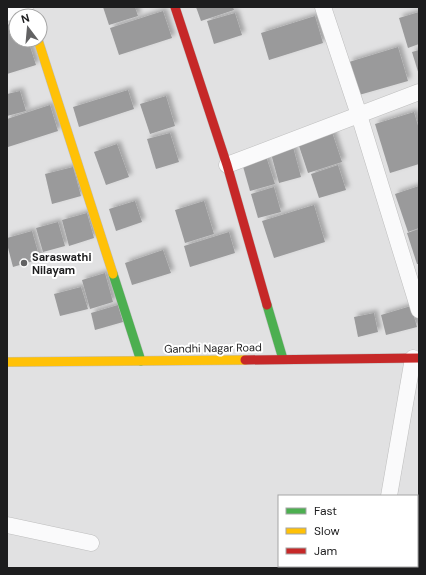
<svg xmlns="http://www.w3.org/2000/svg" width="426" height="575" font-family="'DM Sans',sans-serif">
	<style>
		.building { fill: #9a9a9b; filter: url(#shadow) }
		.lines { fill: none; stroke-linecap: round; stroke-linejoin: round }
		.street-casing { stroke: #bebebe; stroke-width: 17 }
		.fast-casing { stroke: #bebebe; stroke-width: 10 }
		.slow-casing { stroke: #bebebe; stroke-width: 10 }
		.jam-casing { stroke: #bebebe; stroke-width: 10 }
		.street { stroke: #fafafb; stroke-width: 16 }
		.fast { stroke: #4caf50; stroke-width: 9 }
		.slow { stroke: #ffc107; stroke-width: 9 }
		.jam { stroke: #c62828; stroke-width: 9 }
		.poi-dot { fill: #626263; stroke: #fff; stroke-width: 1.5 }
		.labels { text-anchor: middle; stroke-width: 4; stroke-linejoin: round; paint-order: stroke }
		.poi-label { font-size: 11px; font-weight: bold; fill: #1d1d1e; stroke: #fff; text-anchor: start }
		.street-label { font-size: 11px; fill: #1d1d1e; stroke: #fff }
	</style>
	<defs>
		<filter id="shadow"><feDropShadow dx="3.5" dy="-3.5" stdDeviation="2" flood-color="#0004"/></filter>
	</defs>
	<rect width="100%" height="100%" fill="#e1e1e2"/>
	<g class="building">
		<polygon points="103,7 135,7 138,16 109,25"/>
		<polygon points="196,7 233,7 234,10 201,21"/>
		<polygon points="163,11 172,38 119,55 110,28"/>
		<polygon points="419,12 419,44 408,48 399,18"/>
		<polygon points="235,13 242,35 214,44 207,21"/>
		<polygon points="315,16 323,43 269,60 261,33"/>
		<polygon points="16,22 16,40 28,40 36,65 7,74 7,25"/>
		<polygon points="398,47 408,81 359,95 349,62"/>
		<polygon points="419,50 419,75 412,52"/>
		<polygon points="128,90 134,109 79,127 73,107"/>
		<polygon points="20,91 26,111 7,116 7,94"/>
		<polygon points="166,96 175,126 150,134 140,104"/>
		<polygon points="50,105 58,131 8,147 7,119"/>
		<polygon points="414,112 419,129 419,164 390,173 375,124"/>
		<polygon points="331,129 342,162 308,173 297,140"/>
		<polygon points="170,133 179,162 156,169 147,139"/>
		<polygon points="292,143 301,177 279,183 270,150"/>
		<polygon points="117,144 129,177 106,185 94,152"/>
		<polygon points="266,156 275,184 250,191 242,163"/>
		<polygon points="338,165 346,190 319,198 311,174"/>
		<polygon points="73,167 81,196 52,204 45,174"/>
		<polygon points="419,186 419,228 408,232 395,194"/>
		<polygon points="274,187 281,212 258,218 251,194"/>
		<polygon points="135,201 142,222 116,231 109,209"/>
		<polygon points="204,201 214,234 185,243 175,210"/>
		<polygon points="314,205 325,242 274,258 262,221"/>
		<polygon points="87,213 94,238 69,246 62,220"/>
		<polygon points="58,222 65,246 43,252 36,228"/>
		<polygon points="419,229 419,264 417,264 407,233"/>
		<polygon points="32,231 40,259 13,267 7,244 7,238"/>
		<polygon points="229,232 235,253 190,267 184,246"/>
		<polygon points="163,250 171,273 132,285 125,263"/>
		<polygon points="105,273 113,302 90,309 82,280"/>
		<polygon points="81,287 88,309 60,316 54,294"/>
		<polygon points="118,305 123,322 95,330 91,313"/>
		<polygon points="411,306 417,327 386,335 381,315"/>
		<polygon points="374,313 378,332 358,337 354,317"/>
	</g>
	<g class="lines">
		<g class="street-casing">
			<g id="street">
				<polyline points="323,7 359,115 419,310"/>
				<polyline points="7,13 25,7"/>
				<polyline points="227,165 419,92"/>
				<polyline points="389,496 413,358"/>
				<polyline points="7,525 91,543"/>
				<polyline points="376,568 377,566"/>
			</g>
		</g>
		<g class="fast-casing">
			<g id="fast">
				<polyline points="113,274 141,361"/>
				<polyline points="267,305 283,359"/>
			</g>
		</g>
		<g class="slow-casing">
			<g id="slow">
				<polyline points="38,40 113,274"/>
				<polyline points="7,362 245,360"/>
			</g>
		</g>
		<g class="jam-casing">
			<g id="jam">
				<polyline points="175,7 227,165 267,305"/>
				<polyline points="245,360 419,358"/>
			</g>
		</g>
		<use href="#street" class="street"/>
		<use href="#fast" class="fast"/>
		<use href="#slow" class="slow"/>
		<use href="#jam" class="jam"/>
	</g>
	<circle class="poi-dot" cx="24" cy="263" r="4"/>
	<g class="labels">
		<g class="poi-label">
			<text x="32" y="261">Saraswathi<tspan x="32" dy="13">Nilayam</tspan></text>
		</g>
		<g class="street-label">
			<text transform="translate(213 348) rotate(-1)" y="4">Gandhi Nagar Road</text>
		</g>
	</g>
	<rect width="426" height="575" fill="none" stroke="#1d1d1e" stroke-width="16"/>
	<rect x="278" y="495" width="140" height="72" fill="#ffffff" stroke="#a5a5a5"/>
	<rect x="286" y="508" width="20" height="6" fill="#4caf50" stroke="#a5a5a5"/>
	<text x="314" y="515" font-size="12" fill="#1d1d1e">Fast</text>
	<rect x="286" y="528" width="20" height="6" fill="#ffc107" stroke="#a5a5a5"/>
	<text x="314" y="535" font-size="12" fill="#1d1d1e">Slow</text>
	<rect x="286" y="548" width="20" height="6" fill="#c62828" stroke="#a5a5a5"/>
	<text x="314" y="555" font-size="12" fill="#1d1d1e">Jam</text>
	<g transform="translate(28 28) rotate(344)"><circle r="19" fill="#ffffff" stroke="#a5a5a5"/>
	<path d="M0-3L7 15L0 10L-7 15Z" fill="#626263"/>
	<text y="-6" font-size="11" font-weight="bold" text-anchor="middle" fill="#1d1d1e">N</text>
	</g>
</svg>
